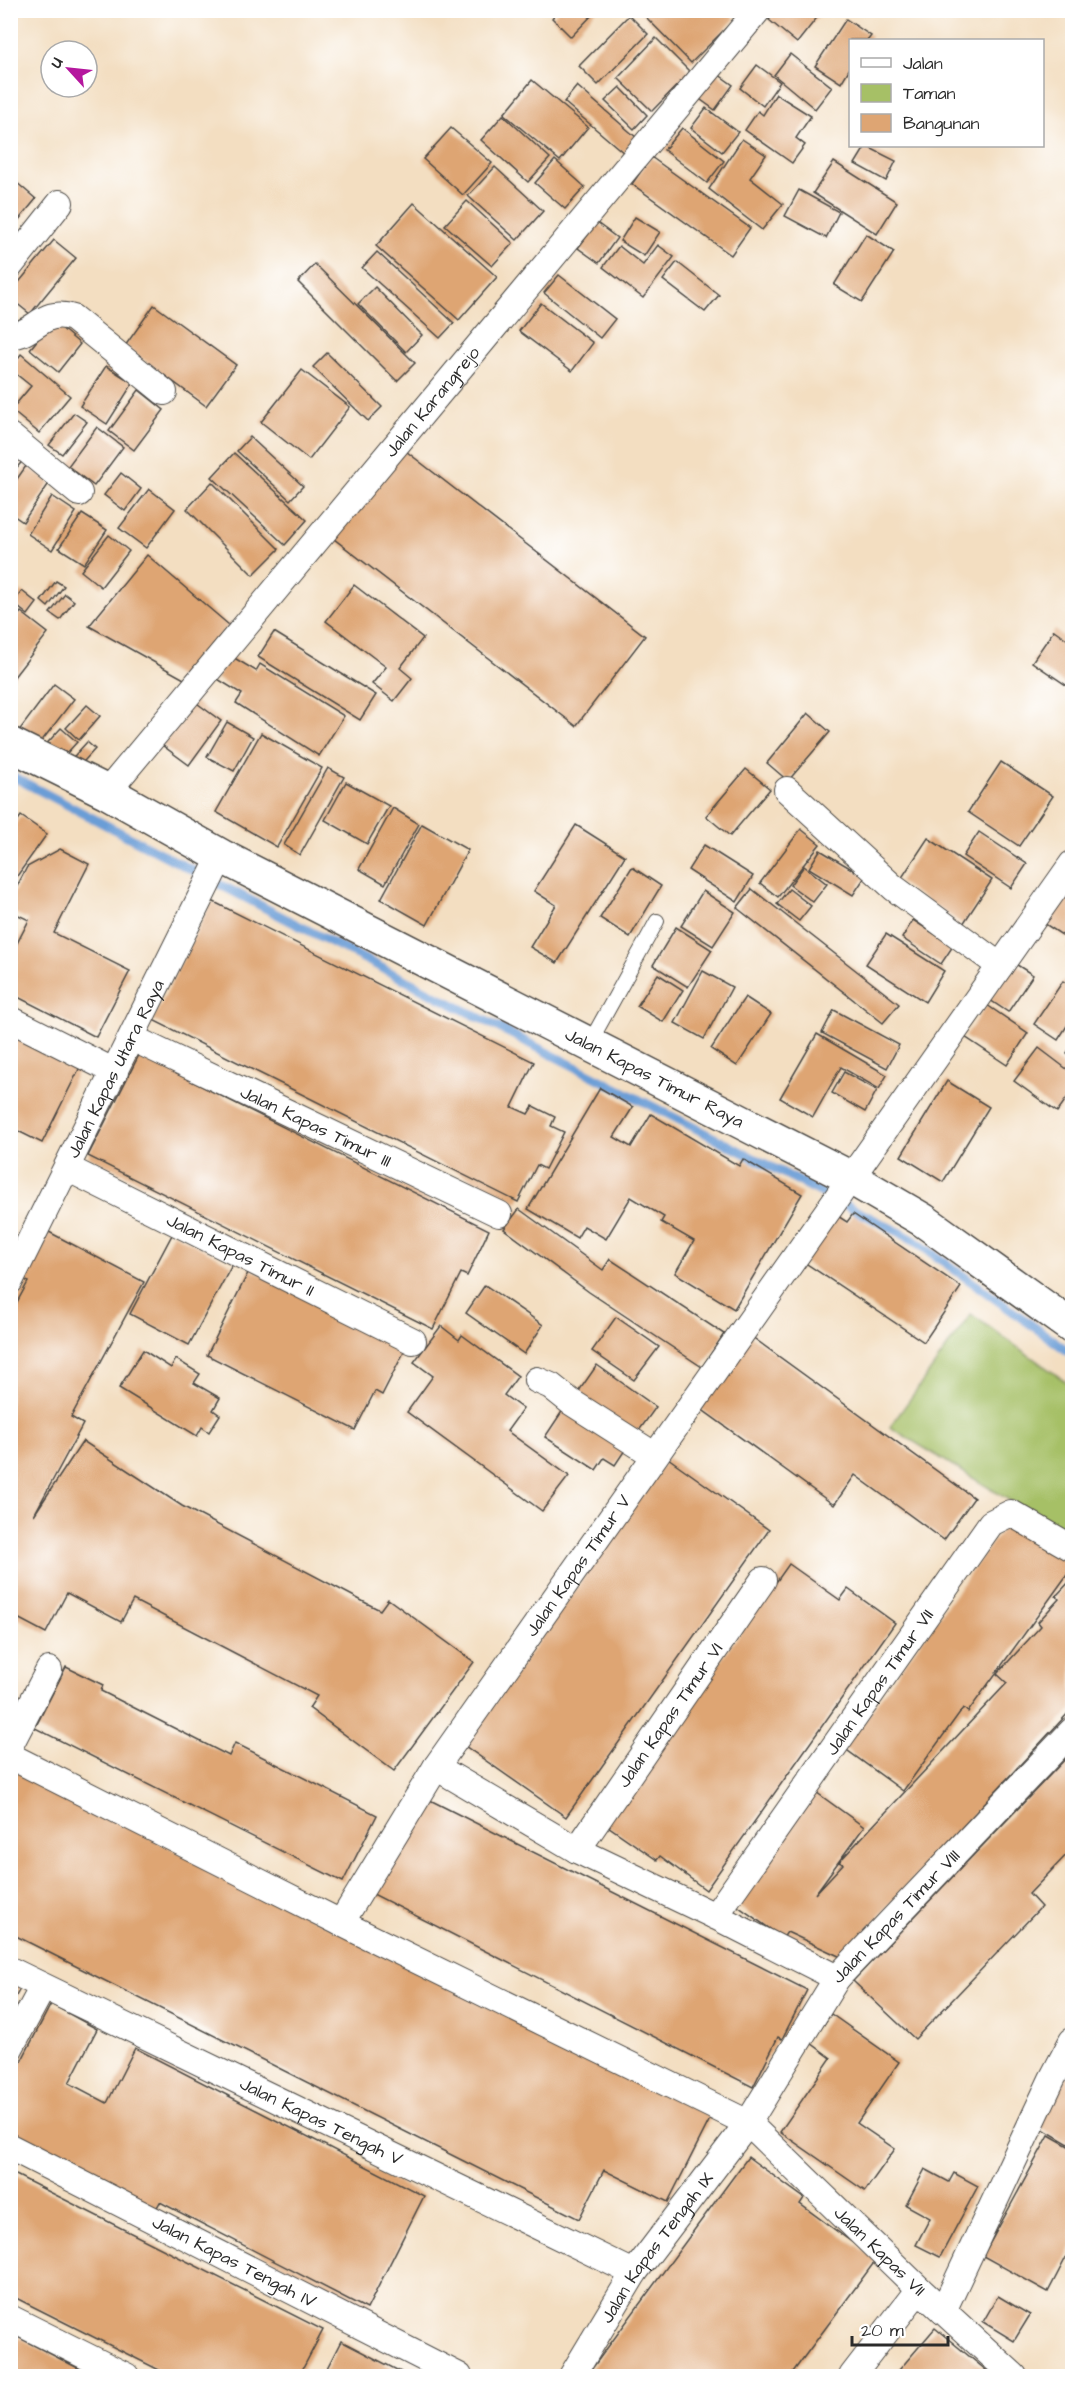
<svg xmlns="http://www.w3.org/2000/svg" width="1083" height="2387" font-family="'Architects Daughter',sans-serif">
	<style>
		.green { fill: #a6c066; stroke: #687648; stroke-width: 1.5 }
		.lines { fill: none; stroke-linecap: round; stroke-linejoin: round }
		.stream { stroke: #6b9dd6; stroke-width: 9 }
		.building { fill: #dea573 }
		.lane-casing { stroke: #494642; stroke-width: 16 }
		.street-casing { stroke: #494642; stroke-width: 28 }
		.secondary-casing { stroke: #494642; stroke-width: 36 }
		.lane { stroke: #fff; stroke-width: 14 }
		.street { stroke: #fff; stroke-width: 26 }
		.secondary { stroke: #fff; stroke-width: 33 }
		.labels { text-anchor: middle; stroke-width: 4.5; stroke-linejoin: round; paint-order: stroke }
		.street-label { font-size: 18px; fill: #2b2b2b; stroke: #fff }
	</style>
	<rect width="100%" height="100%" fill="#fff"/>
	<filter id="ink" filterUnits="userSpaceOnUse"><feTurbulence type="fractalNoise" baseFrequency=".0167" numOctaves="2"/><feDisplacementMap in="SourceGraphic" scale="12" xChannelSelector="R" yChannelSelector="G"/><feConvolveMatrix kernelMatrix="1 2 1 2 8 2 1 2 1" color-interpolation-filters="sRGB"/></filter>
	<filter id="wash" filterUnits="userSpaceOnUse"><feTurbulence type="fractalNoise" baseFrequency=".008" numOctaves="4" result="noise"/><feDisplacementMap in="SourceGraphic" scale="24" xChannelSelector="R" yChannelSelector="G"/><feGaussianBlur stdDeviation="1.35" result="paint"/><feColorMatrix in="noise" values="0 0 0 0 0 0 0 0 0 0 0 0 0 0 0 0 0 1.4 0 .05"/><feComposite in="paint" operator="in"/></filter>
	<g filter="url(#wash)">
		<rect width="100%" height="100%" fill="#f3dec1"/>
		<polygon class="green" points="971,1314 1072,1386 1072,1539 890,1427"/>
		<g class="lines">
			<polyline class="stream" points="10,775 292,922 912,1239 1072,1354"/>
		</g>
		<g id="blocks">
			<g class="building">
				<polygon points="559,10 597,10 571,37 552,18"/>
				<polygon points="639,10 727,10 735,19 691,63"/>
				<polygon points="777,10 823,10 797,43 769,20"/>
				<polygon points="629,15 648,34 598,85 579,66"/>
				<polygon points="846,19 871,36 868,40 850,40 850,68 841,83 815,66"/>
				<polygon points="656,38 690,72 652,111 618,78"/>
				<polygon points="790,54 832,87 815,109 774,75"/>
				<polygon points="757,65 780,82 763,106 740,88"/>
				<polygon points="715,72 733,85 715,110 697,97"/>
				<polygon points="532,80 588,127 560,161 504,114"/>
				<polygon points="577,86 637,138 624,153 564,102"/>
				<polygon points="620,87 647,115 634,129 605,101"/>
				<polygon points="776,94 811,116 796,138 805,145 792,163 745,130 758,111 763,115"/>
				<polygon points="706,108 738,132 722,152 691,128"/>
				<polygon points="503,115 550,158 528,182 481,140"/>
				<polygon points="451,128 492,163 463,195 423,159"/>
				<polygon points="682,128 724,161 707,183 664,150"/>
				<polygon points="742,139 766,155 750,178 783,204 762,230 709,189"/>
				<polygon points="866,146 896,161 886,181 855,164"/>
				<polygon points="651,157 750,228 731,255 632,184"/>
				<polygon points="555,160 585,187 565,209 535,183"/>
				<polygon points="834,162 897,202 877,234 813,193"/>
				<polygon points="495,167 543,211 517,240 468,196"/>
				<polygon points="16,182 36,199 12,228 10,189"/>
				<polygon points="799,190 839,212 826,238 785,216"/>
				<polygon points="467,201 513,243 492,266 445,225"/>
				<polygon points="414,203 497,277 459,320 376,246"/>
				<polygon points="635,217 660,232 644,256 620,241"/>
				<polygon points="597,223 617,238 599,263 578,248"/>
				<polygon points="866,234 894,252 862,302 834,285"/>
				<polygon points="54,240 76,258 30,314 10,298 10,293"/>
				<polygon points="658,245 674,257 643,298 603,267 619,246 643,265"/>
				<polygon points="377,252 454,323 440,338 362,268"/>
				<polygon points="677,262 719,295 705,312 663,280"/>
				<polygon points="315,264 415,363 397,381 298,282"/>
				<polygon points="559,275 615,319 600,338 544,293"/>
				<polygon points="375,287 422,335 406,352 358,304"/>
				<polygon points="541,303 593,343 572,371 519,331"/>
				<polygon points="154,305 236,365 206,406 125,346"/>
				<polygon points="53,321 80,344 58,372 30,349"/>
				<polygon points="327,353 382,407 368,421 313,367"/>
				<polygon points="21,354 70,396 39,433 11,410 31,386 10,369"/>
				<polygon points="106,366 133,383 107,424 80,406"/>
				<polygon points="302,370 350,407 309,460 261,422"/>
				<polygon points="139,390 164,410 134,450 109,431"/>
				<polygon points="74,413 87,422 62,454 49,445"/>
				<polygon points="97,427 123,447 94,486 68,466"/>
				<polygon points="250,437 303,486 290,500 237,451"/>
				<polygon points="10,440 28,455 10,475"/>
				<polygon points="398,445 645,636 576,726 329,535"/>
				<polygon points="234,453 307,520 285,545 212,477"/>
				<polygon points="26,466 50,482 23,522 10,513 10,489"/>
				<polygon points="121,473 141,489 125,511 104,495"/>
				<polygon points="212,482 279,549 253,575 187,509"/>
				<polygon points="149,489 175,509 146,548 119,528"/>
				<polygon points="52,496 76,512 52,550 28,534"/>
				<polygon points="82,514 107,530 84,564 59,548"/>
				<polygon points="109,535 129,551 101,587 81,571"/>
				<polygon points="147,555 229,625 184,679 89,626"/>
				<polygon points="56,581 64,586 48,607 41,601"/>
				<polygon points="354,585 423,638 400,668 412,678 394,701 372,684 386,667 326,621"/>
				<polygon points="22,591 37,603 28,615 13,603"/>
				<polygon points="65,594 74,601 60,620 50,613"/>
				<polygon points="21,612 48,633 10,682 10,625"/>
				<polygon points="1054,630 1072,643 1072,689 1032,662"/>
				<polygon points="274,632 376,695 360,720 258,657"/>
				<polygon points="231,656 256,671 260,664 344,716 319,756 236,703 242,694 216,678"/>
				<polygon points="54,684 74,699 34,751 15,736"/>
				<polygon points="194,701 221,721 189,765 162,745"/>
				<polygon points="87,705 100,716 79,740 66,728"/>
				<polygon points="808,713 830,732 788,781 767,763"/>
				<polygon points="227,722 253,737 234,771 207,757"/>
				<polygon points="61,728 77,742 57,764 41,750"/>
				<polygon points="261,733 322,768 277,847 216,812"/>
				<polygon points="87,742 95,749 74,772 66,765"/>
				<polygon points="1001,762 1053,796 1019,846 968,812"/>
				<polygon points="328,768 344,777 300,855 284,845"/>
				<polygon points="746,769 770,789 730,836 706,816"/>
				<polygon points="346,782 389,806 367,844 325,820"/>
				<polygon points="393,808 419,824 385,884 359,869"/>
				<polygon points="21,816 47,834 10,886 10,831"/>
				<polygon points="422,824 468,850 427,925 381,899"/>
				<polygon points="576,825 625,856 557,963 530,947 556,905 534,891"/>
				<polygon points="801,829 820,844 778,897 760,883"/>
				<polygon points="979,832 1027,864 1011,888 963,856"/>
				<polygon points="928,838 992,880 963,924 899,882"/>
				<polygon points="704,845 753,876 737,902 688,870"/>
				<polygon points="60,849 89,864 54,933 130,971 96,1037 10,993 10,957 29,920 10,911 10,900 27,867"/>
				<polygon points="820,850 865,877 853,895 809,868"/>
				<polygon points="804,866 827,884 813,902 790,885"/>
				<polygon points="632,867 661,886 630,937 600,918"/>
				<polygon points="1072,875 1072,933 1068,939 1042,922"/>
				<polygon points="752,889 899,1004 883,1023 737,908"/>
				<polygon points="789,889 811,906 799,921 777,904"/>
				<polygon points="703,891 735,912 713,946 681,926"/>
				<polygon points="212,901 534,1062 512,1107 528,1114 533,1106 555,1117 551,1126 564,1132 545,1169 537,1165 518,1202 153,1020"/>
				<polygon points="913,920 953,946 941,964 902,938"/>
				<polygon points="676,927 712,950 688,987 653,965"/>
				<polygon points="886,934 944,971 925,1002 866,964"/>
				<polygon points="1072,940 1072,953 1067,949"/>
				<polygon points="1014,963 1033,975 1008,1012 990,1000"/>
				<polygon points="703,971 732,987 704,1039 675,1023"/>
				<polygon points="658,974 683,990 663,1022 637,1006"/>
				<polygon points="1063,981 1072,987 1072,1018 1058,1040 1034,1024"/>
				<polygon points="745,997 771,1014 737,1066 711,1049"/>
				<polygon points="987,1005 1028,1033 1007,1065 965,1037"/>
				<polygon points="834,1010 899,1045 887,1068 822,1033"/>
				<polygon points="10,1032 80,1067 42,1143 10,1127"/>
				<polygon points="817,1034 887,1075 879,1089 841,1067 813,1117 780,1098"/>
				<polygon points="1072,1045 1072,1058 1067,1053"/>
				<polygon points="1039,1048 1072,1073 1072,1091 1057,1112 1014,1081"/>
				<polygon points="139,1055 489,1230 467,1276 461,1273 433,1329 88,1156"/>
				<polygon points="844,1072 877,1090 865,1112 832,1093"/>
				<polygon points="947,1081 989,1107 943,1182 901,1156"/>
				<polygon points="600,1088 633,1107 614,1137 631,1147 651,1114 739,1166 743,1159 802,1194 734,1309 675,1273 694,1241 661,1222 664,1217 631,1197 606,1239 584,1226 577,1238 528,1209"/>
				<polygon points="519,1209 603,1270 610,1259 724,1334 702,1367 589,1292 504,1229"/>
				<polygon points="833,1213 847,1222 853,1214 961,1287 924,1342 801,1260"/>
				<polygon points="49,1232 144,1282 71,1417 83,1424 34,1515 83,1441 182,1506 366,1603 380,1610 388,1599 474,1662 394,1771 309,1708 317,1696 133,1600 121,1622 67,1593 46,1633 10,1614 10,1315 28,1282 24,1279"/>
				<polygon points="173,1233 232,1265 189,1345 130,1314"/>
				<polygon points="250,1269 406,1348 382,1395 375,1391 355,1430 207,1355"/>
				<polygon points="485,1285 543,1325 524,1354 466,1313"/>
				<polygon points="616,1317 659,1347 634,1380 592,1351"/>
				<polygon points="441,1326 459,1340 462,1335 518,1376 504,1395 523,1409 507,1431 569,1476 542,1511 407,1412 433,1376 414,1362"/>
				<polygon points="748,1334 974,1498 944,1540 855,1475 834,1505 697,1406"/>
				<polygon points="143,1350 171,1368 176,1359 200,1374 194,1383 220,1398 213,1410 220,1415 209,1432 202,1427 197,1436 119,1388"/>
				<polygon points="597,1365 656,1407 633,1439 574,1398"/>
				<polygon points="565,1407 627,1447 615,1465 604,1458 596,1470 545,1437"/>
				<polygon points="668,1458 769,1530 566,1817 465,1746"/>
				<polygon points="1011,1517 1072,1562 1072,1568 968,1712 963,1708 903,1791 844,1748"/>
				<polygon points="789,1564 840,1600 848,1589 895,1623 706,1890 660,1856 657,1860 605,1824"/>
				<polygon points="1072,1579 1072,1709 841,1957 787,1932 783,1938 732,1902 813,1790 864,1827 815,1894 843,1864 839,1862 1007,1683 997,1674 1041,1626 1038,1622 1059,1599 1056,1596"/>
				<polygon points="66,1667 103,1685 101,1691 229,1756 235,1743 377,1815 343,1882 35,1728"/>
				<polygon points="1072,1752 1072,1849 1029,1894 1041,1907 915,2039 853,1981"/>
				<polygon points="10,1768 711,2117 668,2202 604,2170 579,2219 10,1933"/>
				<polygon points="420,1795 807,1990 782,2039 778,2037 753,2087 371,1893"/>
				<polygon points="10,1980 22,1985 10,2007"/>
				<polygon points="51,2004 97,2029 69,2083 107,2103 135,2048 424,2196 367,2309 160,2202 156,2209 10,2134 10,2083"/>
				<polygon points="831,2014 899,2062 857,2123 895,2149 865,2191 780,2132 831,2058 811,2043"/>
				<polygon points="1072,2058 1072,2146 1036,2125"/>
				<polygon points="1049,2135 1072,2148 1072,2246 1048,2292 983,2256"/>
				<polygon points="748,2157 804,2198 800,2204 876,2260 790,2376 591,2376 588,2374"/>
				<polygon points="925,2169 949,2182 954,2173 978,2186 940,2257 916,2245 930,2218 906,2205"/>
				<polygon points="10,2172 323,2330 299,2376 171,2376 10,2295"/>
				<polygon points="998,2296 1030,2315 1014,2341 983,2322"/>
				<polygon points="935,2328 993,2376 894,2376"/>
				<polygon points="10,2333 76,2367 96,2376 10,2376"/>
				<polygon points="341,2341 401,2372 399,2376 323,2376"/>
			</g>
		</g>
	</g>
	<g filter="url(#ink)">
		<use href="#blocks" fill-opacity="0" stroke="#494642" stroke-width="1.5"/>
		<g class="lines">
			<g class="lane-casing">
				<polyline id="lane" points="589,1044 657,921"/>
			</g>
			<g class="street-casing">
				<g id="street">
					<polyline points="10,266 60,203"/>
					<path d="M10,336C36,334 43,307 73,318L164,392"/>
					<polyline points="10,436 79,493"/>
					<polyline points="787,790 894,888 1000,966"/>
					<path id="s1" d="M107,792L758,10"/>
					<polyline points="10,1019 115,1072"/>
					<path id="s2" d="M132,1038L499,1214"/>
					<path id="s3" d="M67,1168L413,1341"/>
					<path id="s4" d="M10,1281L221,856"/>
					<polyline points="537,1380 551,1386 571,1402 654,1455"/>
					<polyline points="10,1745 49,1670"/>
					<path id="s5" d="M10,1756L341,1923L748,2123L919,2289L1014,2376"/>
					<polyline points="436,1767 577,1850 715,1916 837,1978"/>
					<path id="s6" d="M577,1850L763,1580"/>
					<path id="s7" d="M715,1916L991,1523L1011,1513L1072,1548"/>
					<path id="s8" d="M341,1923L436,1767L1072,864"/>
					<path id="s9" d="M10,1970L634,2273"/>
					<polyline points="10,2048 43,1987"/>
					<path id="s10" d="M10,2147L459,2376"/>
					<polyline points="943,2311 1052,2079 1072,2041"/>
					<polyline points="10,2318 126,2376"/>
					<path id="s11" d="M572,2376L634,2273L748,2123L837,1978L1072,1731"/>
					<polyline points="852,2376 919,2289"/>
				</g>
			</g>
			<g class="secondary-casing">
				<g id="secondary">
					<path id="s12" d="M10,744L107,792L221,856L851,1178L923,1220L1072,1327"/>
				</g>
			</g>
			<use href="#lane" class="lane"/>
			<use href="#street" class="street"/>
			<use href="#secondary" class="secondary"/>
		</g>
	</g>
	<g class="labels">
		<g class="street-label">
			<text dy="6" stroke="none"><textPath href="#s1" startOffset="508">Jalan Karangrejo</textPath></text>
			<text dy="6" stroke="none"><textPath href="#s4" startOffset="237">Jalan Kapas Utara Raya</textPath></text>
			<text dy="6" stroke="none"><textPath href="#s12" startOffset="726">Jalan Kapas Timur Raya</textPath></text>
			<text dy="6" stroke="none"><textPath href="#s2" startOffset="204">Jalan Kapas Timur III</textPath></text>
			<text dy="6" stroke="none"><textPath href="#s3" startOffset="194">Jalan Kapas Timur II</textPath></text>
			<text dy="6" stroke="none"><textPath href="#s8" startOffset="429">Jalan Kapas Timur V</textPath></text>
			<text dy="6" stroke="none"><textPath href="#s7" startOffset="286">Jalan Kapas Timur VII</textPath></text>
			<text dy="6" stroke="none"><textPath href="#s6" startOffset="164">Jalan Kapas Timur VI</textPath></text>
			<text dy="6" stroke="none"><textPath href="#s11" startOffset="564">Jalan Kapas Timur VIII</textPath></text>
			<text dy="6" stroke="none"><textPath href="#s9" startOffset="346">Jalan Kapas Tengah V</textPath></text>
			<text dy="6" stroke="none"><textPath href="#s11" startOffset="154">Jalan Kapas Tengah IX</textPath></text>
			<text dy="6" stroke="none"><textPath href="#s5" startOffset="1008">Jalan Kapas VII</textPath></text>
			<text dy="6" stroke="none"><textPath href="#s10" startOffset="252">Jalan Kapas Tengah IV</textPath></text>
		</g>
	</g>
	<rect width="1083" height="2387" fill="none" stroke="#fff" stroke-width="36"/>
	<rect x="849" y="39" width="195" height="108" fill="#ffffff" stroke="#aaaaaa" stroke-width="1.5"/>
	<rect x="861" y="58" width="30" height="9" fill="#ffffff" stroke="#aaaaaa" stroke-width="1.5"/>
	<text x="903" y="69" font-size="18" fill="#2b2b2b">Jalan</text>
	<rect x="861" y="84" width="30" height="18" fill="#a6c066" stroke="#aaaaaa" stroke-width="1.5"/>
	<text x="903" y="99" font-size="18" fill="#2b2b2b">Taman</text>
	<rect x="861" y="114" width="30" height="18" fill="#dea573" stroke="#aaaaaa" stroke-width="1.5"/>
	<text x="903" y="129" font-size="18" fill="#2b2b2b">Bangunan</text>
	<g transform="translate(69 69) rotate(297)"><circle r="28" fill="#ffffff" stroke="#aaaaaa" stroke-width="1.5"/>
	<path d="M0-4.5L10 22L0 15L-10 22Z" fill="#b5179e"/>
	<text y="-9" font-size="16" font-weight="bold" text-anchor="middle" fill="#2b2b2b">U</text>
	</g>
	<path d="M852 2336v9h96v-9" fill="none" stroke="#2b2b2b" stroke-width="3"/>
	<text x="861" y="2336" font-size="18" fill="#2b2b2b" stroke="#ffffff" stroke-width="4.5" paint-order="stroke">20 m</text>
</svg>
